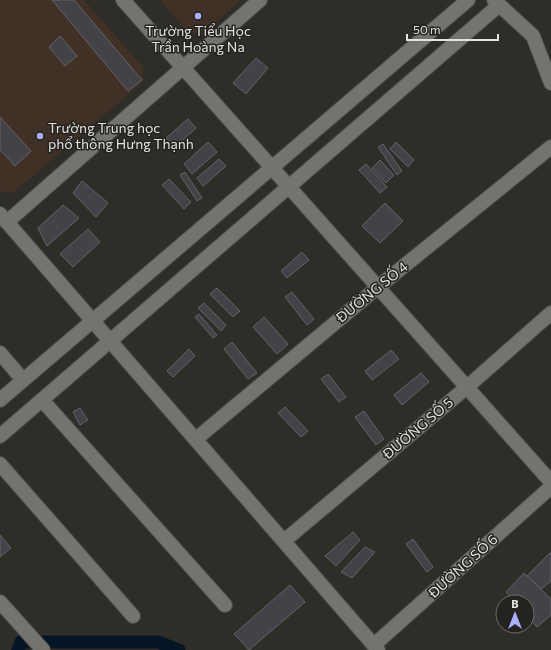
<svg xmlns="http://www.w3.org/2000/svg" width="551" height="650" font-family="Commissioner,sans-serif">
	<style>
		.education { fill: #413026 }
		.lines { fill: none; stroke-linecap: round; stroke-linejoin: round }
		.canal { stroke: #041626; stroke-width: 13 }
		.building { fill: #424247; stroke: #646368 }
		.minor-casing { stroke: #4b4a47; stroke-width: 16 }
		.minor { stroke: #74736e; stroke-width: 14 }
		.poi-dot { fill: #aaaffb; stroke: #24231f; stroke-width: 1.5 }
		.labels { text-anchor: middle; stroke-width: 3; stroke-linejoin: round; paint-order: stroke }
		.poi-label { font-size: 14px; fill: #e3e2df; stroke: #24231f }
		.street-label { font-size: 14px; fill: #e3e2df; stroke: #24231f }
	</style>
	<rect width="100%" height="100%" fill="#2e2d28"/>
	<g class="education">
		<polygon points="0,0 84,0 143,67 144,81 13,193 0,191"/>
		<polygon points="160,0 241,0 202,34 189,33"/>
	</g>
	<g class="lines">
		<polyline class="canal" points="18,650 21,642 158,642 179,650"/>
	</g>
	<g class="building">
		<polygon points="52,0 74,0 142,80 128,91"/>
		<polygon points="60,36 77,56 65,66 49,47"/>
		<polygon points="256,58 268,68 246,94 233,83"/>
		<polygon points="0,117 31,151 15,166 0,150"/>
		<polygon points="188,119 196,128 175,147 166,138"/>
		<polygon points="208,142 217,152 192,174 184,164"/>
		<polygon points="396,142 414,160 408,167 390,149"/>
		<polygon points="383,144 402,171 397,175 378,147"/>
		<polygon points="219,159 226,166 203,186 197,178"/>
		<polygon points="380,160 394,175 386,183 372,168"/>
		<polygon points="366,164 387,187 380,193 359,170"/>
		<polygon points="185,172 202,198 197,201 180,175"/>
		<polygon points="169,179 191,202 184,209 162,185"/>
		<polygon points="82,181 108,203 96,217 73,193"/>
		<polygon points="385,203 403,221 380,243 362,226"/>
		<polygon points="63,205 79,218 47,246 38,228"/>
		<polygon points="88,229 100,242 73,267 60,254"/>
		<polygon points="302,252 309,260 287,278 281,271"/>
		<polygon points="217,288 240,311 233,317 210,294"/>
		<polygon points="292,292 314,319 307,325 285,297"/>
		<polygon points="204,303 226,325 221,331 198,308"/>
		<polygon points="199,314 217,335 213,338 195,317"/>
		<polygon points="264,317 288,344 277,354 253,327"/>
		<polygon points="232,342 257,373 248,379 224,349"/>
		<polygon points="189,349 195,356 173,377 167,371"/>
		<polygon points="391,350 399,359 372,380 365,371"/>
		<polygon points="421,373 429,382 402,405 394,395"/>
		<polygon points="328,374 346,397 339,402 321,379"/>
		<polygon points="285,407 308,431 301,437 278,413"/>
		<polygon points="80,408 88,420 80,425 73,412"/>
		<polygon points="364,411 384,439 376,445 355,417"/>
		<polygon points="353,532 360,540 336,566 325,556"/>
		<polygon points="0,535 11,548 0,557"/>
		<polygon points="413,539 433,567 427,572 406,544"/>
		<polygon points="365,547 375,552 352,578 341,572"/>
		<polygon points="551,552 551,581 541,589 527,576"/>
		<polygon points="524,573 551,599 551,615 537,627 527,616 527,602 515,602 506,592"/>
		<polygon points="290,585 305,602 249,650 234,634"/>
	</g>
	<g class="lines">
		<g class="minor-casing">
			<g id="minor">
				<polyline points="123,0 551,482"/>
				<polyline points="494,0 533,36 551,83"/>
				<polyline points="0,214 378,650"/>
				<polyline points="7,222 260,0"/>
				<polyline points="0,353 23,380"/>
				<polyline points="0,400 468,0"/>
				<polyline points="42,400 225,605"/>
				<polyline points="0,436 498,6"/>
				<polyline points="196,439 378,287 551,147"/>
				<polyline points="0,464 133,616"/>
				<polyline points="284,541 467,387 551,313"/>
				<polyline points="0,602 43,650"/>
				<polyline points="374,645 551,487"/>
			</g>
		</g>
		<use href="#minor" class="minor"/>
	</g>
	<g class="poi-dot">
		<circle cx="198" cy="16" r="4"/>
		<circle cx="40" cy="136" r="4"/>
	</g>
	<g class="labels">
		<g class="poi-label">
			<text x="198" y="36">Trường Tiểu Học<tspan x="198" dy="16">Trần Hoàng Na</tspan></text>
			<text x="48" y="133" text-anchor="start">Trường Trung học<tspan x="48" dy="16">phổ thông Hưng Thạnh</tspan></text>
		</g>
		<g class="street-label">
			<text transform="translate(372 292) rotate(-39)" y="5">ĐƯỜNG SỐ 4</text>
			<text transform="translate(418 428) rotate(-40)" y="5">ĐƯỜNG SỐ 5</text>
			<text transform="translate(463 566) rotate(-42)" y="5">ĐƯỜNG SỐ 6</text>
		</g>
	</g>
	<g transform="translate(515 614)"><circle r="19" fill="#24231f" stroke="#706f6c"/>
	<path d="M0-3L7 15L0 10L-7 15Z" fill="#aaaffb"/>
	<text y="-6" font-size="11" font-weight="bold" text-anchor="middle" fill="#e3e2df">B</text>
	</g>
	<path d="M407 34v6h91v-6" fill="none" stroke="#e3e2df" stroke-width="2"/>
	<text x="413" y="34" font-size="12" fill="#e3e2df" stroke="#24231f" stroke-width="3" paint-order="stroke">50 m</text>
</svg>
